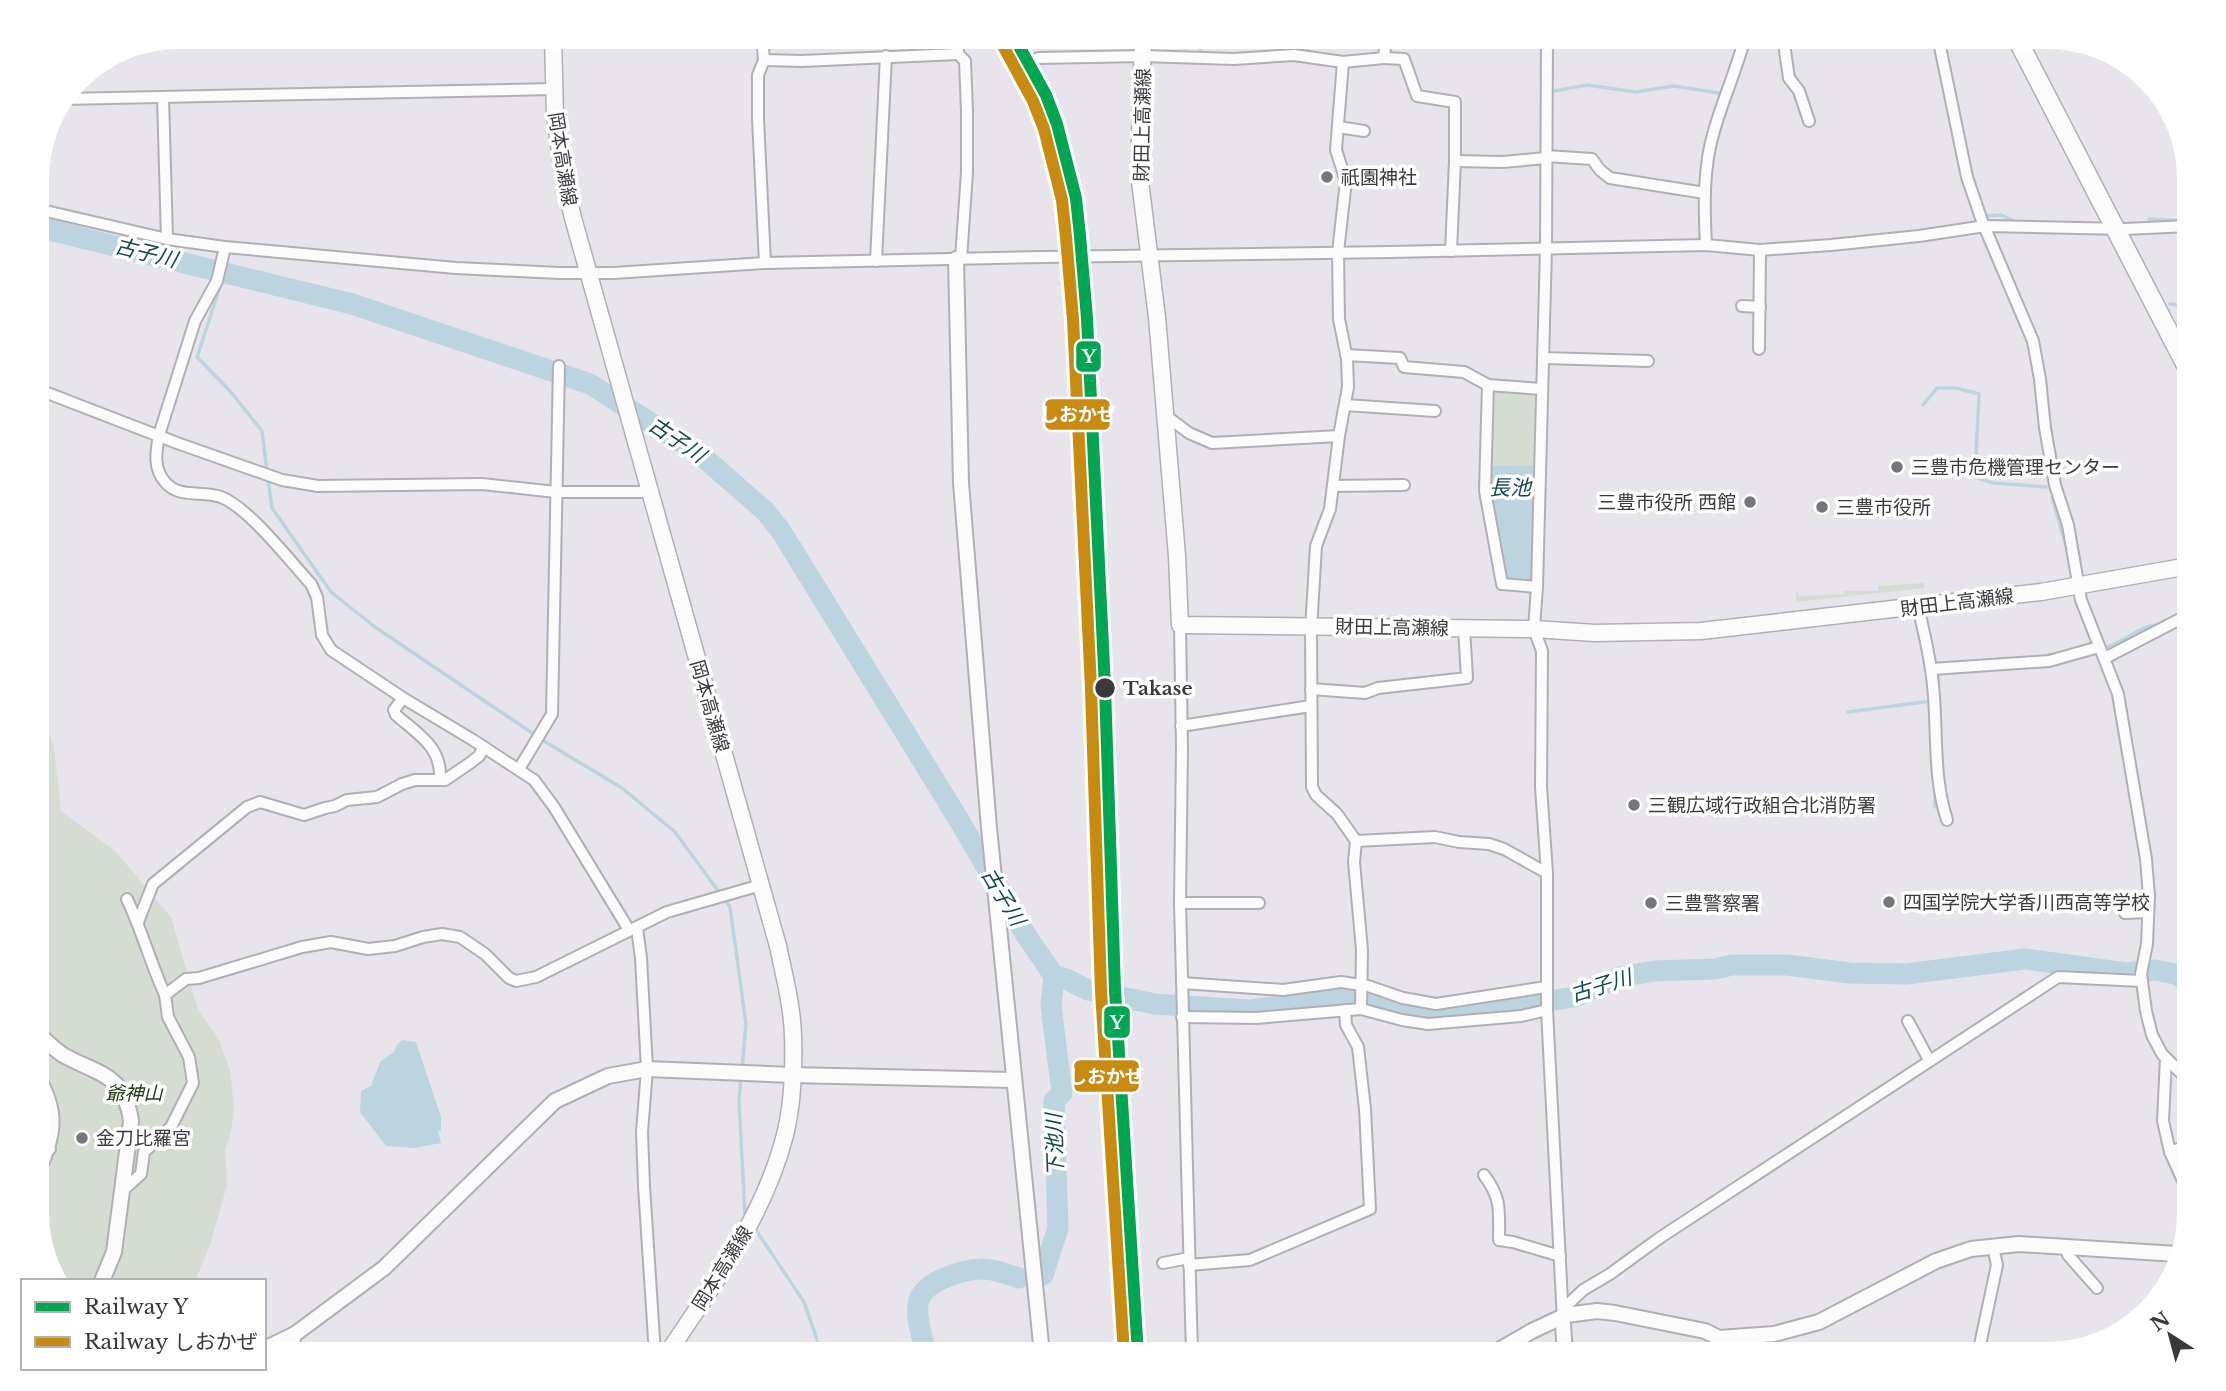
<svg xmlns="http://www.w3.org/2000/svg" width="2226" height="1391" font-family="'Libre Baskerville','Noto Sans JP',serif">
	<style>
		.green { fill: #d5dcd2 }
		.water { fill: #bcd4df }
		.lines { fill: none; stroke-linecap: round; stroke-linejoin: round }
		.stream { stroke: #bcd4df; stroke-width: 3.5 }
		.river { stroke: #bcd4df; stroke-width: 21 }
		.minor-casing { stroke: #b1afb5; stroke-width: 14 }
		.tertiary-casing { stroke: #b1afb5; stroke-width: 18 }
		.secondary-casing { stroke: #b1afb5; stroke-width: 19 }
		.trunk-casing { stroke: #b1afb5; stroke-width: 21 }
		.minor { stroke: #fbfbfc; stroke-width: 10 }
		.tertiary { stroke: #fbfbfc; stroke-width: 14 }
		.secondary { stroke: #fbfbfc; stroke-width: 16 }
		.trunk { stroke: #fbfbfc; stroke-width: 18 }
		.rail-1-casing { stroke: #fff; stroke-width: 18 }
		.rail-2-casing { stroke: #fff; stroke-width: 18 }
		.rail-1 { stroke: #00a651; stroke-width: 12 }
		.rail-2 { stroke: #c88b10; stroke-width: 12 }
		.poi-dot { fill: #77757c; stroke: #fff; stroke-width: 2.5 }
		.stop-dot { fill: #3b393f; stroke: #fff; stroke-width: 2.5 }
		.labels { text-anchor: middle; stroke-width: 7; stroke-linejoin: round; paint-order: stroke }
		.street-label { font-size: 19px; fill: #3b393f; stroke: #fff }
		.poi-label { font-size: 19px; fill: #3b393f; stroke: #fff; text-anchor: start }
		.stop-label { font-size: 19px; font-weight: bold; fill: #3b393f; stroke: #fff; text-anchor: start }
		.park-label { font-size: 19px; font-style: italic; fill: #243c12; stroke: #fff }
		.water-label { font-size: 21px; font-style: italic; fill: #144655; stroke: #fff }
		.line-badge { stroke: #fff; stroke-width: 2.5 }
		.badge-label { font-size: 19px; text-anchor: middle; font-weight: bold; fill: #fff }
	</style>
	<rect width="100%" height="100%" fill="#e7e4ec"/>
	<g class="green">
		<polygon points="1491,391 1536,393 1534,465 1489,466"/>
		<polygon points="1924,583 1924,588 1796,602 1796,591 1798,592 1799,596 1844,594 1844,591 1878,591 1878,586"/>
		<polygon points="37,697 54,747 61,811 115,851 171,917 198,1010 219,1040 230,1071 234,1106 231,1133 225,1150 227,1185 210,1245 195,1281 55,1281 37,1222"/>
	</g>
	<g class="water">
		<polygon points="1534,465 1531,583 1503,580 1488,491 1489,466"/>
		<polygon points="402,1040 416,1042 441,1117 441,1131 438,1131 441,1143 414,1148 386,1146 360,1112 361,1091 371,1086 380,1062 394,1052 396,1046"/>
	</g>
	<g class="lines">
		<g class="stream">
			<polyline points="1200,52 1200,37"/>
			<polyline points="1947,56 1950,70"/>
			<polyline points="1554,91 1587,85 1636,92 1674,86 1719,93"/>
			<polyline points="1982,206 1986,216 2001,215 2014,221"/>
			<polyline points="2149,219 2189,221"/>
			<polyline points="225,272 197,357 230,391 262,431 267,472"/>
			<polyline points="2170,304 2189,306"/>
			<polyline points="1923,405 1937,388 1956,388 1979,394 1975,477 1993,483 2046,487"/>
			<polyline points="268,479 272,508 331,592 375,627 547,743 622,788 675,832 730,907 746,1024 742,1069"/>
			<polyline points="2052,497 2067,549"/>
			<polyline points="2174,626 2189,626"/>
			<path d="M2102,648C2122,645 2141,624 2159,625"/>
			<polyline points="2040,657 2060,653"/>
			<polyline points="1938,671 1938,688"/>
			<polyline points="1848,712 1931,701 1931,703"/>
			<polyline points="1935,788 1935,807"/>
			<polyline points="741,1076 739,1102 745,1214 748,1218"/>
			<polyline points="754,1227 804,1302 822,1354"/>
		</g>
		<g class="river">
			<polyline points="37,227 352,304 590,384 701,455 765,511 781,531 959,820 1026,935 1054,976 1066,979 1088,990 1155,1004 1250,1010 1340,998 1375,1000 1420,1012 1456,1013 1524,1005 1574,997 1620,977 1655,971 1715,969 1732,965 1787,965 1850,973 1906,974 2025,959 2126,973 2155,970 2175,974 2189,982"/>
			<polyline points="1043,1275 1058,1228 1054,1101 1062,1093 1051,1006 1054,976"/>
			<path d="M926,1354C923,1339 916,1320 918,1305C920,1282 961,1270 981,1269C993,1268 1008,1275 1019,1278"/>
		</g>
		<g class="minor-casing">
			<g id="minor">
				<polyline points="762,37 764,60 758,75 758,119 765,263"/>
				<polyline points="958,37 958,54 965,61 967,111 967,172 961,259"/>
				<polyline points="1547,37 1546,248 1537,587 1534,629 1542,651 1541,787 1547,873 1547,1010 1563,1321"/>
				<polyline points="1783,37 1789,78 1799,91 1809,121"/>
				<polyline points="1804,37 1839,41 1856,39"/>
				<polyline points="1938,37 1967,177 1982,221 2033,341 2040,379 2045,428 2055,485 2068,525 2081,600 2118,694 2146,859 2149,896 2147,944 2141,974 2146,1011 2152,1035 2162,1054 2189,1081"/>
				<polyline points="1038,58 1143,56 1234,59 1294,55 1343,62 1384,58 1386,37"/>
				<polyline points="1384,58 1404,59 1417,96 1455,102 1455,161 1451,251"/>
				<polyline points="764,60 802,61 958,54"/>
				<polyline points="1343,62 1336,150 1346,181 1338,252 1339,319 1347,359 1348,387 1339,436 1330,509 1316,546 1311,629 1312,787 1316,795 1337,814 1356,841 1354,862 1362,950 1361,1009"/>
				<polyline points="163,97 167,239"/>
				<polyline points="63,99 553,89"/>
				<polyline points="1338,127 1364,131"/>
				<polyline points="1546,156 1592,159 1600,170 1610,178 1705,193"/>
				<polyline points="1455,161 1503,162 1546,158"/>
				<polyline points="37,209 167,239 225,247 456,268 559,273 614,273 765,263 1044,257 1391,252 1706,245 1760,250 1831,245 1919,236 1985,226 2125,229 2189,226"/>
				<path d="M1706,245C1704,207 1703,167 1714,131C1723,99 1737,69 1745,37"/>
				<path d="M225,247L217,281L195,321L159,435C156,452 153,468 165,482C179,499 202,490 221,497C249,508 289,560 311,584L317,597L322,635L331,650L403,698L473,740L534,780L554,807L629,930"/>
				<polyline points="876,261 886,56"/>
				<polyline points="1742,306 1760,307"/>
				<polyline points="1759,349 1760,250"/>
				<polyline points="1346,355 1400,358 1404,367 1464,372 1488,385 1542,389"/>
				<polyline points="1543,358 1648,361"/>
				<polyline points="1488,385 1485,491 1502,584 1537,587"/>
				<polyline points="37,389 177,443 282,480 318,486 482,484 556,492 649,492"/>
				<polyline points="1345,405 1435,411"/>
				<polyline points="1165,415 1189,433 1212,443 1339,436"/>
				<polyline points="1333,486 1404,485"/>
				<path d="M1918,606C1925,637 1932,666 1934,697C1937,738 1934,781 1947,820"/>
				<polyline points="1180,625 1182,748 1180,903 1192,1354"/>
				<polyline points="2105,658 2182,618 2189,619"/>
				<polyline points="1932,669 2049,661 2099,647"/>
				<polyline points="1311,689 1365,693 1378,688 1467,678 1464,628"/>
				<path d="M403,698L394,710L396,715C419,735 442,747 440,780"/>
				<polyline points="1181,726 1311,706"/>
				<polyline points="519,769 552,714 559,366"/>
				<polyline points="1356,841 1435,837 1459,842 1489,844 1504,849 1547,873"/>
				<path d="M127,899C142,931 151,964 165,995L186,979L199,978L302,947L331,942L368,949L395,946L423,937L442,934L460,937L485,954L509,978L516,981L536,977L667,912L761,885"/>
				<polyline points="1180,903 1259,903"/>
				<polyline points="2125,913 2148,912"/>
				<polyline points="138,922 153,884 247,807 260,802 304,815 325,808 335,806 347,800 377,797 402,784 415,780 445,780 470,763 479,756 484,747"/>
				<polyline points="637,928 641,958 647,1069 642,1132 644,1186 655,1354"/>
				<polyline points="1182,983 1283,990 1341,982 1368,986 1403,998 1436,1004 1546,987"/>
				<polyline points="1182,1017 1256,1018 1361,1009 1402,1020 1428,1024 1521,1016 1547,1010"/>
				<polyline points="1908,1021 1929,1060"/>
				<polyline points="2166,1058 2163,1121 2170,1152 2189,1194"/>
				<path d="M37,1073C62,1112 56,1138 37,1177"/>
				<polyline points="37,1118 42,1146 50,1149"/>
				<polyline points="2170,1152 2189,1145"/>
				<path d="M1484,1175C1502,1199 1499,1211 1499,1240L1513,1242L1560,1256"/>
				<polyline points="122,1191 141,1174 144,1152 171,1127 193,1083 189,1057 168,1017 165,995"/>
				<polyline points="2066,1247 2068,1255 2097,1288"/>
				<polyline points="1163,1263 1189,1258"/>
				<polyline points="1189,1265 1250,1260 1370,1209 1365,1109 1358,1047 1346,1025 1345,1010"/>
				<polyline points="1563,1309 1583,1290 1610,1274 1661,1237 2058,977 2142,981"/>
				<polyline points="292,1354 294,1352 295,1334"/>
				<polyline points="1715,1354 1719,1338 1750,1354"/>
				<polyline points="1978,1354 1997,1265 1993,1247"/>
			</g>
		</g>
		<g class="tertiary-casing">
			<g id="tertiary">
				<polyline points="956,259 961,483 989,828 1042,1354"/>
				<path d="M37,1033C45,1040 54,1049 63,1055C99,1075 124,1073 131,1121L114,1252L102,1281"/>
				<polyline points="1563,1324 1565,1354"/>
				<polyline points="264,1349 295,1334 384,1268 555,1101 608,1076 647,1069 792,1075 1013,1080"/>
				<polyline points="1492,1354 1532,1331 1566,1315 1597,1311 1615,1313 1705,1331 1719,1338 1774,1334 1819,1322 1936,1261 1971,1249 2019,1244 2177,1254"/>
			</g>
		</g>
		<g class="secondary-casing">
			<g id="secondary">
				<path d="M553,37L555,115L564,181L573,218L778,946C784,975 792,1005 793,1035C794,1067 793,1103 785,1135C764,1217 713,1285 667,1354"/>
				<polyline points="1143,37 1139,173 1157,317 1177,556 1180,625 1534,629 1595,633 1701,631 2041,592 2189,566"/>
			</g>
		</g>
		<g class="trunk-casing">
			<polyline id="trunk" points="2016,37 2189,371"/>
		</g>
		<use href="#minor" class="minor"/>
		<use href="#tertiary" class="tertiary"/>
		<use href="#secondary" class="secondary"/>
		<use href="#trunk" class="trunk"/>
		<g class="rail-1-casing">
			<polyline id="rail-1" points="1014,37 1046,95 1057,124 1076,198 1080,236 1087,318 1105,687 1115,990 1138,1354"/>
		</g>
		<g class="rail-2-casing">
			<polyline id="rail-2" points="1002,44 1033,101 1044,129 1062,200 1066,237 1073,319 1091,688 1101,991 1124,1354"/>
		</g>
		<use href="#rail-1" class="rail-1"/>
		<use href="#rail-2" class="rail-2"/>
	</g>
	<g class="poi-dot">
		<circle cx="1327" cy="177" r="7"/>
		<circle cx="1897" cy="467" r="7"/>
		<circle cx="1750" cy="502" r="7"/>
		<circle cx="1822" cy="507" r="7"/>
		<circle cx="1634" cy="805" r="7"/>
		<circle cx="1889" cy="902" r="7"/>
		<circle cx="1651" cy="903" r="7"/>
		<circle cx="82" cy="1138" r="7"/>
	</g>
	<circle class="stop-dot" cx="1105" cy="688" r="11"/>
	<g class="labels">
		<g class="street-label">
			<text transform="translate(1142 125) rotate(-89)" y="7">財田上高瀬線</text>
			<text transform="translate(563 159) rotate(81)" y="7">岡本高瀬線</text>
			<text transform="translate(1957 602) rotate(-7)" y="7">財田上高瀬線</text>
			<text transform="translate(1392 627) rotate(1)" y="7">財田上高瀬線</text>
			<text transform="translate(710 706) rotate(74)" y="7">岡本高瀬線</text>
			<text transform="translate(722 1268) rotate(-58)" y="7">岡本高瀬線</text>
		</g>
		<g class="poi-label">
			<text x="1341" y="184">祇園神社</text>
			<text x="1911" y="474">三豊市危機管理センター</text>
			<text x="1736" y="509" text-anchor="end">三豊市役所 西館</text>
			<text x="1836" y="514">三豊市役所</text>
			<text x="1648" y="812">三観広域行政組合北消防署</text>
			<text x="1903" y="909">四国学院大学香川西高等学校</text>
			<text x="1665" y="910">三豊警察署</text>
			<text x="96" y="1145">金刀比羅宮</text>
		</g>
		<g class="stop-label">
			<text x="1123" y="695">Takase</text>
		</g>
		<g class="park-label">
			<text x="134" y="1100">爺神山</text>
		</g>
		<g class="water-label">
			<text transform="translate(146 253) rotate(14)" y="7">古子川</text>
			<text transform="translate(677 440) rotate(34)" y="7">古子川</text>
			<text x="1510" y="495">長池</text>
			<text transform="translate(1003 897) rotate(59)" y="7">古子川</text>
			<text transform="translate(1601 986) rotate(-17)" y="7">古子川</text>
			<text transform="translate(1055 1145) rotate(-92)" y="7">下池川</text>
		</g>
	</g>
	<path d="M0 0H2226V1391H0ZM178 49H2048A129 129 0 0 1 2177 178V1213A129 129 0 0 1 2048 1342H178A129 129 0 0 1 49 1213V178A129 129 0 0 1 178 49Z" fill="#fff" fill-rule="evenodd"/>
	<g class="line-badge">
		<rect x="1075" y="340" width="27" height="33" rx="7" fill="#00a651"/>
		<rect x="1044" y="398" width="67" height="33" rx="7" fill="#c88b10"/>
		<rect x="1103" y="1005" width="28" height="34" rx="7" fill="#00a651"/>
		<rect x="1073" y="1059" width="67" height="34" rx="7" fill="#c88b10"/>
	</g>
	<g class="badge-label">
		<text x="1089" y="363">Y</text>
		<text x="1078" y="421">しおかぜ</text>
		<text x="1117" y="1029">Y</text>
		<text x="1106" y="1083">しおかぜ</text>
	</g>
	<rect x="21" y="1279" width="245" height="91" fill="#ffffff" stroke="#b1b0b2" stroke-width="2"/>
	<rect x="35" y="1302" width="35" height="10" fill="#00a651" stroke="#b1b0b2" stroke-width="2"/>
	<text x="84" y="1314" font-size="21" fill="#3b393f">Railway Y</text>
	<rect x="35" y="1337" width="35" height="10" fill="#c88b10" stroke="#b1b0b2" stroke-width="2"/>
	<text x="84" y="1349" font-size="21" fill="#3b393f">Railway しおかぜ</text>
	<g transform="translate(2170 1335) rotate(324)" stroke="#ffffff" stroke-width="5" paint-order="stroke">
	<path d="M0-5L12 26L0 18L-12 26Z" fill="#3b393f"/>
	<text y="-10" font-size="19" font-weight="bold" text-anchor="middle" fill="#3b393f">N</text>
	</g>
</svg>
